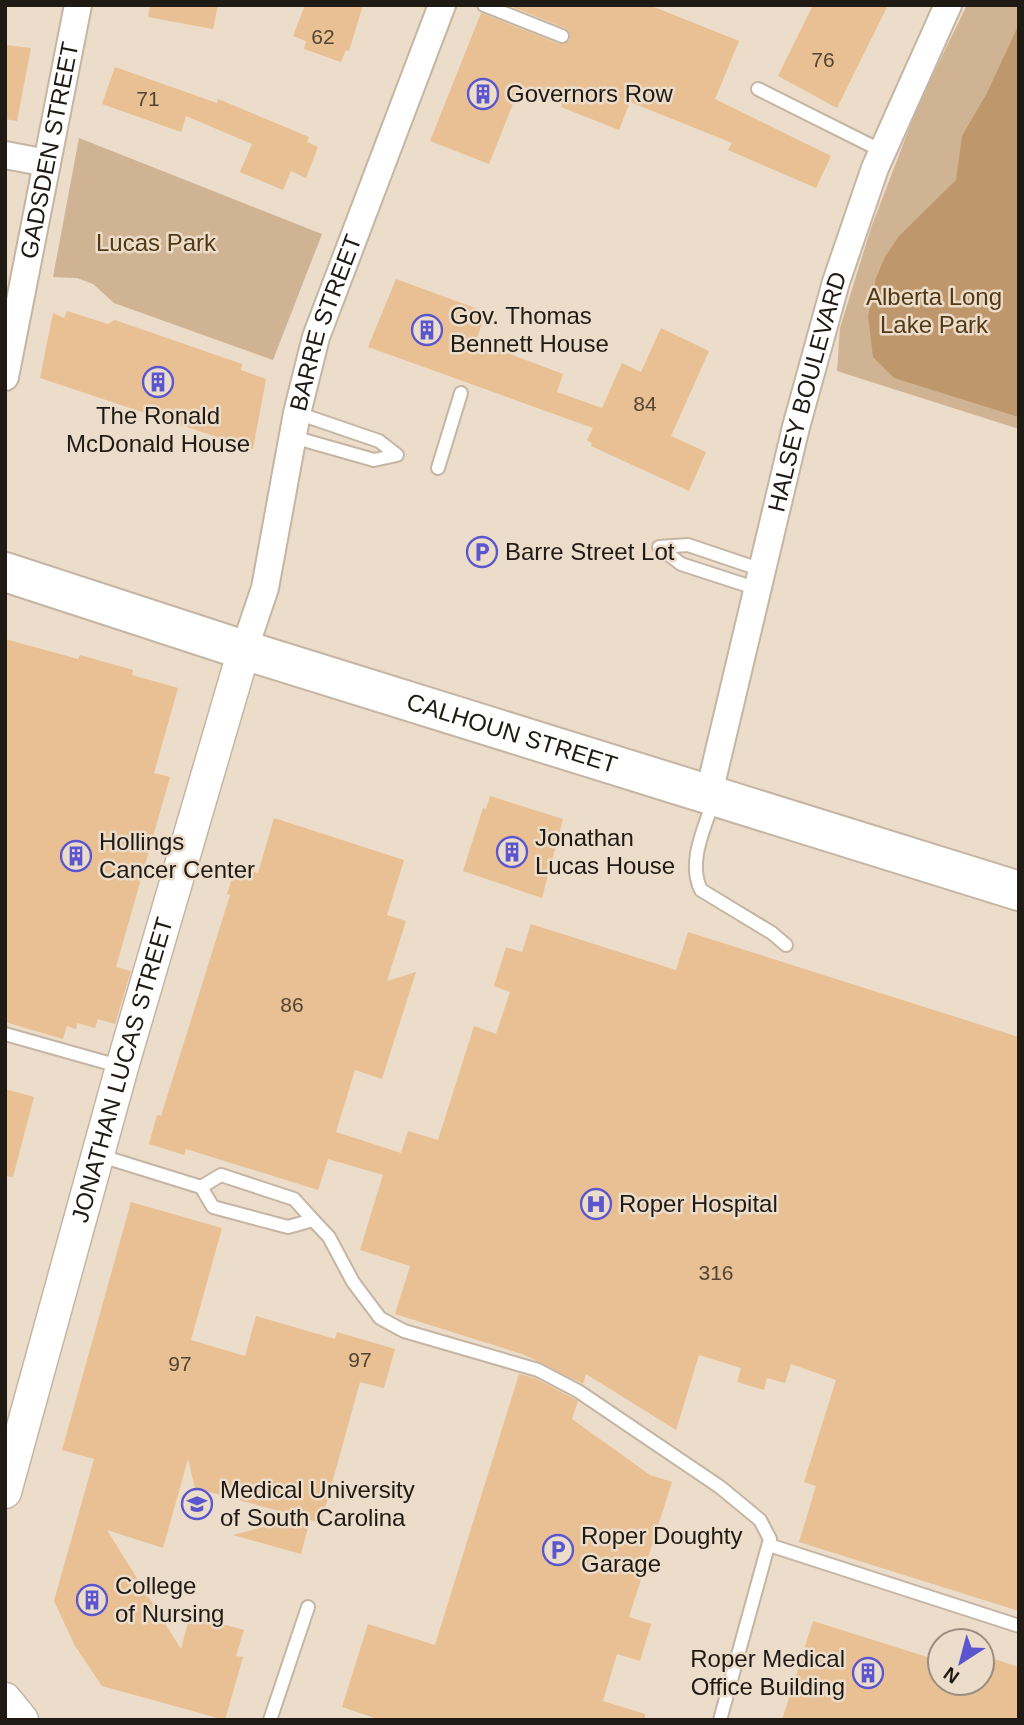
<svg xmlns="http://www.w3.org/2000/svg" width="1024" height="1725" font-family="Arial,sans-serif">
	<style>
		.green { fill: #cfb392 }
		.water { fill: #be986c }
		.building { fill: #e8c093 }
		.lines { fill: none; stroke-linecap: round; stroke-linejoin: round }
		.service-casing { stroke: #c5b5a3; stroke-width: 16 }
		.minor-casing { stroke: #c5b5a3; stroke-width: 30 }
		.tertiary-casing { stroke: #c5b5a3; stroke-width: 35 }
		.primary-casing { stroke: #c5b5a3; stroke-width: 42 }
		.service { stroke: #fff; stroke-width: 12 }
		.minor { stroke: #fff; stroke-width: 26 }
		.tertiary { stroke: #fff; stroke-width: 32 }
		.primary { stroke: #fff; stroke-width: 38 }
		.labels { text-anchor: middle; stroke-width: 5; stroke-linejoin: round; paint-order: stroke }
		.number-label { font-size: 21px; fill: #524434 }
		.poi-label { font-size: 24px; fill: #201a14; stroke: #ecdcca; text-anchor: start }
		.street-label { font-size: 24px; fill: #201a14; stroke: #ecdcca }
		.park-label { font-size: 24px; fill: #533814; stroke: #ecdcca }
	</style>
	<rect width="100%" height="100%" fill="#ecdcca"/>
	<g class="green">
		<polygon points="967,5 1019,5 1019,429 837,371 840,328 871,228 919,103"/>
		<polygon points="79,138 322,234 273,360 114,303 93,284 77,278 53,277"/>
	</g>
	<polygon class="water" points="1019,24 1019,417 894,378 873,357 868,316 876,278 885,257 899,236 956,180 962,136 987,93"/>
	<g class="building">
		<polygon points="150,5 218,5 213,29 148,17"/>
		<polygon points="305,5 363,5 349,51 346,50 341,62 304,49 306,41 293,36"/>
		<polygon points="508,5 649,5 739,41 715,99 831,156 816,188 728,150 732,143 630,102 619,130 561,107 562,104 520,86 489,164 430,141 481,13 559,44 570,40 570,34 565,28"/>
		<polygon points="813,5 888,5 837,108 778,76"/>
		<polygon points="5,45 31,48 17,121 5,119"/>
		<polygon points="115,67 217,103 218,99 309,137 307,142 318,147 306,178 291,171 283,190 240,172 252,144 186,116 181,132 102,104"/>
		<polygon points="396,279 486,312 476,341 563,374 557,392 602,408 622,363 641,372 661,328 709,351 671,436 706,452 689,491 591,446 592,443 587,440 593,428 368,347"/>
		<polygon points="67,311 108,324 115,320 242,364 241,370 266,379 253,449 40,378 53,313 64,318"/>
		<polygon points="5,639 78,659 80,655 133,670 132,675 178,688 154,773 170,777 116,967 131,971 115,1024 98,1019 95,1028 77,1023 76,1029 67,1026 63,1039 5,1022"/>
		<polygon points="490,796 563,819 542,898 463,871 483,808 486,809"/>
		<polygon points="274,818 404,860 387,915 406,921 387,981 416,972 382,1079 355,1070 336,1132 401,1153 408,1131 438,1140 474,1026 496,1034 510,992 494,986 506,947 522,952 531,924 676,970 688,932 1019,1037 1019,1611 799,1542 816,1486 804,1482 836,1380 791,1364 785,1383 767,1378 764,1390 737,1382 741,1368 699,1355 676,1430 586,1374 583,1384 525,1355 395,1314 410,1266 360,1250 383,1175 328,1159 318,1190 186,1149 184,1155 149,1144 157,1115 161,1116 230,895 227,894 236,866 258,873"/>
		<polygon points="5,1089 34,1097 13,1177 5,1176"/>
		<polygon points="131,1202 222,1228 191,1340 245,1356 256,1316 335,1339 337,1332 395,1349 384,1388 360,1382 321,1523 310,1520 301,1554 233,1535 301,1517 195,1488 188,1459 163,1548 107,1530 181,1649 190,1615 244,1630 236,1656 243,1657 225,1720 102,1686 75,1646 54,1601 94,1459 62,1450"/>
		<polygon points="519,1374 535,1378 578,1401 572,1419 650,1475 672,1482 629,1617 651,1624 640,1661 617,1654 603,1701 645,1714 645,1720 381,1720 342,1707 368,1624 435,1645"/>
		<polygon points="813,1621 940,1661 940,1683 982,1683 982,1655 1019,1667 1019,1720 782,1720"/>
	</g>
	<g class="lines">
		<g class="service-casing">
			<g id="service">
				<polyline points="484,5 562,36"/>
				<polyline points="758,89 882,151"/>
				<polyline points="293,437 374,460 397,455 379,441 297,413"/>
				<polyline points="438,468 461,393"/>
				<polyline points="758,589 681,564 659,547 688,545 762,570"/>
				<path d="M714,799C705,827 687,862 701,890L772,933L786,945"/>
				<polyline points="5,1034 122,1067"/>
				<polyline points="98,1155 201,1187 213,1207 288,1227 313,1220 294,1199 221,1175 201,1187"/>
				<polyline points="313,1220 329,1237 353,1282 380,1318 404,1331 538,1370 578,1391 720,1487 760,1520 770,1539 720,1720"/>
				<polyline points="769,1545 1019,1626"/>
				<polyline points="270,1720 308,1607"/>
			</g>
		</g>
		<g class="minor-casing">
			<g id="minor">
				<polyline points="5,155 47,163"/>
				<path id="s1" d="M5,377L78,5"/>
				<path id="s2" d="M244,650L265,588L297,413L316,337L442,5"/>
				<path id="s3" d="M709,793L796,427L836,282L875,168L948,5"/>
			</g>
		</g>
		<g class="tertiary-casing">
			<g id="tertiary">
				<path id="s4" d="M5,1492L122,1067L244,650"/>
				<polyline points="5,1699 22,1720"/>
			</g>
		</g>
		<g class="primary-casing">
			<g id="primary">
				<path id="s5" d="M5,572L244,650L1019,891"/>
			</g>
		</g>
		<use href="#service" class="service"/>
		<use href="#minor" class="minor"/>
		<use href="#tertiary" class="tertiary"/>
		<use href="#primary" class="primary"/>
	</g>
	<defs>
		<g id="building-ring" transform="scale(1.575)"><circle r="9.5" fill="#ecdcca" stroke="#5b56ce" stroke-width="1.5"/><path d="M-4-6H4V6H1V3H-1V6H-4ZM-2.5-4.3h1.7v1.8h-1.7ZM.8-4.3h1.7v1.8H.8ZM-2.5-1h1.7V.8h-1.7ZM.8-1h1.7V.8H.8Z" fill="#5b56ce"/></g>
		<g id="parking-ring" transform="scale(1.575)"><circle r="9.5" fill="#ecdcca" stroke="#5b56ce" stroke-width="1.5"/><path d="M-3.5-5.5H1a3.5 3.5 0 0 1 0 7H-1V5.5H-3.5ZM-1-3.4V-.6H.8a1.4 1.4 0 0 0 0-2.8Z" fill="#5b56ce"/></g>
		<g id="hospital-ring" transform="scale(1.575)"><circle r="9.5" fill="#ecdcca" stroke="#5b56ce" stroke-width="1.5"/><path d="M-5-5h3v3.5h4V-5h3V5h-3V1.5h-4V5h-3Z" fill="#5b56ce"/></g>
		<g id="university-ring" transform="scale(1.575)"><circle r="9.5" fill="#ecdcca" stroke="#5b56ce" stroke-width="1.5"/><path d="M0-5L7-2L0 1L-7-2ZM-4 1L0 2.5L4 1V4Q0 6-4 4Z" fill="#5b56ce"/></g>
	</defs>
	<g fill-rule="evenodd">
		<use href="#building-ring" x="483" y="94"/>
		<use href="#building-ring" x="427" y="330"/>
		<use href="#building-ring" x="158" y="382"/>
		<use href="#parking-ring" x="482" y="552"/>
		<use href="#building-ring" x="512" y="852"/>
		<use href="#building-ring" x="76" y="856"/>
		<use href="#hospital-ring" x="596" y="1204"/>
		<use href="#university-ring" x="197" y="1504"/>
		<use href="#parking-ring" x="558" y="1550"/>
		<use href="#building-ring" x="92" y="1600"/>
		<use href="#building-ring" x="868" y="1673"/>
	</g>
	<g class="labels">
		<g class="number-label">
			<text x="323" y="44">62</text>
			<text x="823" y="67">76</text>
			<text x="148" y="106">71</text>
			<text x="645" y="411">84</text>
			<text x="292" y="1012">86</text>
			<text x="716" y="1280">316</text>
			<text x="360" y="1367">97</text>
			<text x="180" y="1371">97</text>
		</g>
		<g class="poi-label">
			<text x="506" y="102">Governors Row</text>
			<text x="450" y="324">Gov. Thomas<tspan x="450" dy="28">Bennett House</tspan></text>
			<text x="158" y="424" text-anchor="middle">The Ronald<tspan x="158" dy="28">McDonald House</tspan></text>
			<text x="505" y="560">Barre Street Lot</text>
			<text x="535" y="846">Jonathan<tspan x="535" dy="28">Lucas House</tspan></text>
			<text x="99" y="850">Hollings<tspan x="99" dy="28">Cancer Center</tspan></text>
			<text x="619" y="1212">Roper Hospital</text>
			<text x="220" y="1498">Medical University<tspan x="220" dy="28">of South Carolina</tspan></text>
			<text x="581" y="1544">Roper Doughty<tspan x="581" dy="28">Garage</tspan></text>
			<text x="115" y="1594">College<tspan x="115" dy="28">of Nursing</tspan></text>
			<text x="845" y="1667" text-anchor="end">Roper Medical<tspan x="845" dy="28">Office Building</tspan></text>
		</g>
		<g class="street-label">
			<text dy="8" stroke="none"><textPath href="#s1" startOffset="231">GADSDEN STREET</textPath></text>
			<text dy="8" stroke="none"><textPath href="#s2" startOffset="338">BARRE STREET</textPath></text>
			<text dy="8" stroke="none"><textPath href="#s3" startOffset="413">HALSEY BOULEVARD</textPath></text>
			<text dy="8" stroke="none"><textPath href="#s5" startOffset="532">CALHOUN STREET</textPath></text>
			<text dy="8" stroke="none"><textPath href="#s4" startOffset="438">JONATHAN LUCAS STREET</textPath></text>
		</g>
		<g class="park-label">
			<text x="156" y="251">Lucas Park</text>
			<text x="934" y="305">Alberta Long<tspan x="934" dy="28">Lake Park</tspan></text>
		</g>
	</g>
	<rect width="1024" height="1725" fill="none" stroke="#201a14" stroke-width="14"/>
	<g transform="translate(961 1662) rotate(216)"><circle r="33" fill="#ecdcca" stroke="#9a8e81" stroke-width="2"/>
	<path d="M0-5L12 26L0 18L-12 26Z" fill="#5b56ce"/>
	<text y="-10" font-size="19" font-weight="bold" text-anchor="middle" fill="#201a14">N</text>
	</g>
</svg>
